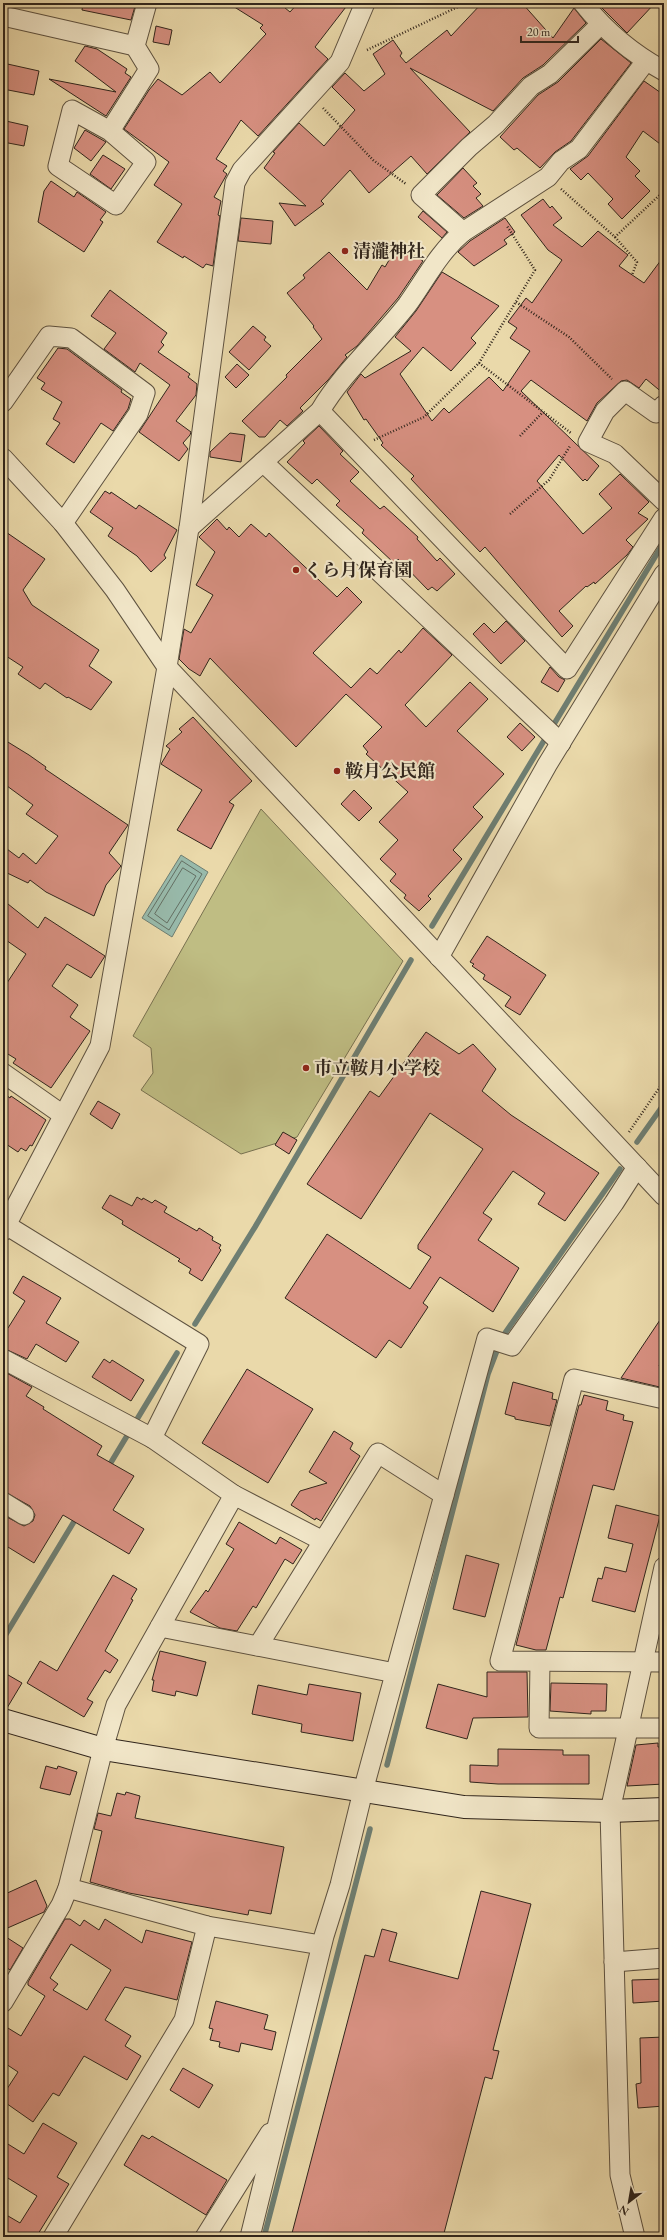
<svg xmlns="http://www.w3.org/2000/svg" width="667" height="2240" font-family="'EB Garamond','Noto Serif JP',serif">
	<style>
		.green { fill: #bfbd83; stroke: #787150 }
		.water { fill: #98baab; stroke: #6e7e72 }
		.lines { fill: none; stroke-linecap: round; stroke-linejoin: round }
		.shore { stroke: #647064; stroke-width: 1 }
		.stream { stroke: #6e7e72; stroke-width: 5.5 }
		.building { fill: #d79081; stroke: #30251c; fill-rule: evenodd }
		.street-casing { stroke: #5e5240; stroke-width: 21 }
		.secondary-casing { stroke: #30251c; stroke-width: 24 }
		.path { stroke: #30251c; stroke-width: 2.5; stroke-dasharray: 1 2; stroke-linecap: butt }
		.street { stroke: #f1e6c8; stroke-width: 19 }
		.secondary { stroke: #f1e6c8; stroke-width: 22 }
		.poi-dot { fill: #8f2418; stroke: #f1e6c8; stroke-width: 1.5 }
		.labels { text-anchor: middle; stroke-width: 4; stroke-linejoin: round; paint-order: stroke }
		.poi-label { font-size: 18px; font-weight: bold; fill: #30251c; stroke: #f1e6c8; text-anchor: start }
	</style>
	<rect width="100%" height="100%" fill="#ead9aa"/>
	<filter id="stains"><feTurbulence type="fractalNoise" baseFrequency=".005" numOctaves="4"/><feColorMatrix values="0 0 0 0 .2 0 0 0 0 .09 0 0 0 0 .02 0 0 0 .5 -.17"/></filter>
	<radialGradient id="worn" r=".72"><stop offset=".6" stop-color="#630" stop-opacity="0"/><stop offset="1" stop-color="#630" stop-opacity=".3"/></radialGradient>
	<polygon class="green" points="261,809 403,961 297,1137 241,1154 141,1090 153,1073 151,1048 133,1036"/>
	<polygon class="water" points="181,855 208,872 172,937 142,918"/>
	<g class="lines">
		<g class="shore">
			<polygon points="182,861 202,874 169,930 148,916"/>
			<polygon points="183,868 196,876 167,923 155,914"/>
		</g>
		<g class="stream">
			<polyline points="432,926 664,542"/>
			<polyline points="637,1142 664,1104"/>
			<polyline points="195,1324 255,1227 411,960"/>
			<polyline points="505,1333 620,1169"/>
			<polyline points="107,1469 177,1353"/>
			<polyline points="3,1639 78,1515"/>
			<polyline points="387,1765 488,1374 498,1348"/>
			<polyline points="264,2237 370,1829"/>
		</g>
	</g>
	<g class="building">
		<polygon points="83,3 136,3 131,20 82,10"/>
		<polygon points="228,3 279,3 290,12 298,3 349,3 315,47 328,59 258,136 241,120 216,159 227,166 223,171 227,174 214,197 221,201 218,215 220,216 213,266 206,264 203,268 184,256 183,258 157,242 182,204 154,185 169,162 124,129 149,90 158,79 182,95 210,72 220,83 266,34 260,28 263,25"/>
		<polygon points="482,3 522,3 553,38 574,8 586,23 543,65 523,78 493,111 410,68 470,132 427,174 411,156 369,193 350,170 321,201 324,204 295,226 279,203 306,206 264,168 275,153 273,152 299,123 324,146 355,110 332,87 345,73 364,91 385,74 373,54 393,40 402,53 400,56 406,63 447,30 451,36"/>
		<polygon points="597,3 655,3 627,33"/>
		<polygon points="156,26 172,30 169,45 153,42"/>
		<polygon points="601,39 631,63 571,141 555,152 540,168 517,148 514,150 500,137 538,95 558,82"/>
		<polygon points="85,46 97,49 127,69 125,73 131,77 106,116 49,79 116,92 75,61"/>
		<polygon points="3,63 39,71 34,95 3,89"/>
		<polygon points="644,81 664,95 664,147 643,131 626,157 640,171 635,176 650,191 622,219 608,204 613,199 588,173 581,180 570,169 588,156"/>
		<polygon points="6,121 28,126 24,146 3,142"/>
		<polygon points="85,130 106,142 91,161 74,148"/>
		<polygon points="103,155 125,169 111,189 90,174"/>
		<polygon points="463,168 477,183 473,186 481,194 476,198 483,206 464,218 437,195"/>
		<polygon points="51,181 74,197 77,192 106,212 100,220 103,222 84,252 38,222 44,191"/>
		<polygon points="543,199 550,208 552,206 562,218 553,225 582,247 598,231 628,255 619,266 644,283 664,256 664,394 646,379 639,388 627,380 621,381 597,403 587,421 531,380 521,391 599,466 587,481 585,479 583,481 559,455 537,481 583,534 612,508 599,494 620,474 649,502 638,513 648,519 626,540 633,547 627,555 595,584 594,582 587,587 586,586 559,611 573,626 562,637 485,547 480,552 411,479 414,476 381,445 383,443 366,419 364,420 347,392 361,374 365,378 411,351 395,337 416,311 442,272 499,306 471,338 476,343 451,371 423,347 400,374 432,421 444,408 449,413 489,377 503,391 530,351 510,338 517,328 508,322 526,298 532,303 562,260 548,250 521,215"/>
		<polygon points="423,211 447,232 442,238 418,217"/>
		<polygon points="241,218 273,221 271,244 238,241"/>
		<polygon points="505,218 515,232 504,240 507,244 474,266 458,252 470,241"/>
		<polygon points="398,245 423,261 398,298 357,346 345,355 347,357 328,380 300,408 303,411 287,426 280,420 265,437 259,437 242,421 287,377 286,375 322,339 313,327 314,326 287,293 305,278 303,275 329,252 367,290 382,265 385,267"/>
		<polygon points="110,290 167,333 161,342 164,345 158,352 190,374 188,377 197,384 196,395 176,421 191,432 190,435 183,443 188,449 179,461 139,432 170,385 140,363 135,372 104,349 116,333 91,316"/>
		<polygon points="253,326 266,337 264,340 271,346 249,370 229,352"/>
		<polygon points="58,348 67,349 122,390 121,392 131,399 128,409 113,431 101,423 74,463 46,444 60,423 53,419 62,402 41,389 45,383 37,378"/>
		<polygon points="237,364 249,375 236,388 225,377"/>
		<polygon points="319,426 343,451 340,454 359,472 350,481 380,509 384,506 418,537 417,539 437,561 440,558 455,574 437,591 432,587 428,590 398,559 394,563 362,533 364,530 336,505 340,501 317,479 312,484 287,462 305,443 303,441"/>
		<polygon points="230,433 245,435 241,462 210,457 210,452"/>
		<polygon points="105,491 110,494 111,492 136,509 139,505 177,530 164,555 166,558 151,572 137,556 108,536 113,528 90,512"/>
		<polygon points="217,519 227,530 229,527 239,537 251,524 266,537 269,533 337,597 347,587 362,602 313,653 351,688 370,668 377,674 399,650 401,653 423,628 452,655 405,705 426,727 470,682 488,699 457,731 504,774 473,807 483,817 453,850 462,859 428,896 431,899 419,911 404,898 406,895 390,881 396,874 380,859 398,840 379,822 408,792 366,754 368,752 363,746 382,727 346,694 296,747 210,658 200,676 189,669 179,659 184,629 191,633 213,595 196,585 215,552 199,537"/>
		<polygon points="3,530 45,559 23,590 32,605 99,650 89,666 112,682 91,710 68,697 67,698 45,683 40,689 18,674 23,667 3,654"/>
		<polygon points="506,621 525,641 501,664 473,634 484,623 494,633"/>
		<polygon points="550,667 559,677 565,680 558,692 541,682"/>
		<polygon points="193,717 252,781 229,802 234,805 211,849 177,830 202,790 161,764 170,749 166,746 182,732 179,729"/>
		<polygon points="520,723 535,737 522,751 507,737"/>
		<polygon points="3,739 29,755 46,767 45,769 128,825 109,853 121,866 106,885 94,916 46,892 30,880 28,883 3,871 3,846 19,858 23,853 36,864 58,836 26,814 33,805 3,783"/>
		<polygon points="354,790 372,808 359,821 341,804"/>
		<polygon points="3,900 38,928 45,917 105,956 91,978 67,964 52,986 78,1005 70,1017 90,1031 51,1088 13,1063 16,1059 3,1051 3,989 26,954 3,938"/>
		<polygon points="487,936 546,975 520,1015 505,1006 511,997 483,979 485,975 472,966 474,964 470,962"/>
		<polygon points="426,1032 459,1054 473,1044 496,1069 482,1091 511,1115 599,1173 565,1221 538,1204 545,1193 513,1171 483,1213 492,1219 478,1240 519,1268 493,1312 440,1277 423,1303 428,1307 401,1348 389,1340 376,1358 285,1298 327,1234 410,1289 431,1257 418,1249 418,1245 483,1149 430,1113 361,1219 307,1184 370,1091 379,1097"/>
		<polygon points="3,1093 10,1098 11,1096 46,1120 32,1146 30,1145 26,1151 21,1148 18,1152 3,1142"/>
		<polygon points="98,1101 120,1114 112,1129 90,1114"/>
		<polygon points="283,1132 297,1140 289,1154 275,1145"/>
		<polygon points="110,1195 132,1206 137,1197 142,1200 143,1198 152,1203 155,1200 167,1207 164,1212 197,1231 199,1228 213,1237 212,1240 221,1245 219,1248 221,1250 202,1281 189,1273 191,1269 178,1261 180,1259 122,1224 123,1221 102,1208"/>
		<polygon points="23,1276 61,1298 46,1323 79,1342 66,1362 36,1344 27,1359 3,1348 3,1325 8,1328 25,1301 13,1293"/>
		<polygon points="664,1314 664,1357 659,1366 664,1369 664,1388 621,1378"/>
		<polygon points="104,1359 110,1363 112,1360 144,1380 131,1401 92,1377"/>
		<polygon points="247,1369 313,1409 268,1483 202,1443"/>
		<polygon points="3,1371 32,1387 26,1396 44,1407 43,1409 102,1446 97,1455 134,1476 113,1510 144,1529 129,1554 63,1515 34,1563 3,1544 3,1515 24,1526 33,1521 35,1515 30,1506 3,1491"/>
		<polygon points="513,1382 553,1393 552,1399 557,1400 550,1426 515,1419 515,1417 505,1414"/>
		<polygon points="584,1395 608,1401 606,1410 624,1415 623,1420 633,1422 614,1490 593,1485 563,1598 560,1597 546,1650 536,1650 516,1645 579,1405 581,1405"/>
		<polygon points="334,1431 353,1443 350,1449 360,1456 321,1521 316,1518 315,1520 291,1505 300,1491 327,1483 309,1472"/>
		<polygon points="616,1505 660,1516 635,1612 592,1601 598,1578 602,1579 605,1567 626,1572 633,1544 608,1538"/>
		<polygon points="239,1522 276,1544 280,1537 302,1550 293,1564 285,1559 256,1608 253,1606 237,1631 220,1628 190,1612 206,1590 208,1592 234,1549 226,1544"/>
		<polygon points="466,1555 499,1564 485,1617 453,1609"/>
		<polygon points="113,1575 137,1589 131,1599 133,1600 105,1651 118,1660 110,1673 105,1670 87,1699 93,1702 84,1717 27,1683 40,1661 57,1671"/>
		<polygon points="160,1651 206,1662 197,1696 176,1691 175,1696 152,1691 154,1680 152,1680"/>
		<polygon points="3,1672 22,1683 7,1708 3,1708"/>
		<polygon points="487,1672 527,1672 528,1717 473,1718 467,1739 426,1728 438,1684 487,1697"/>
		<polygon points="551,1683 607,1684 606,1711 591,1711 591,1714 550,1711"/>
		<polygon points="309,1684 361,1693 353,1741 301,1732 302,1724 252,1714 258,1685 307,1695"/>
		<polygon points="658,1743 658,1747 664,1747 664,1784 627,1786 636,1745"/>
		<polygon points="498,1749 563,1750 563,1755 589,1755 589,1784 498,1784 470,1782 470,1765 498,1766"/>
		<polygon points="46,1766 57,1769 58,1766 77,1772 70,1795 40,1788"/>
		<polygon points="126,1792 140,1796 135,1818 284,1847 271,1914 249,1910 248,1915 129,1893 90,1882 102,1831 94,1829 98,1813 111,1816 117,1793 125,1795"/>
		<polygon points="36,1880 47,1906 44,1912 3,1930 3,1895"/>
		<polygon points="481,1891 531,1904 493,2050 499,2051 492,2079 485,2077 443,2237 386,2237 368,2232 367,2237 291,2237 365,1955 374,1957 382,1929 397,1933 389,1961 458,1979"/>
		<path d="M65,1919H70L80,1926L84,1920L99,1930L105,1919L142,1943L146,1930L192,1942L177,2000L125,1987L105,2020L131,2036L125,2046L141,2056L127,2080L84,2056L59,2096L53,2093L33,2122L3,2101V2095L18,2072L3,2062V2025L21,2036L45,1996L28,1985V1982ZM71,1944L111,1970L87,2010L53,1990L58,1984L50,1978Z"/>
		<polygon points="3,1935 23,1948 10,1970 3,1965"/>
		<polygon points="664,1979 664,2001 633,2003 632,1980"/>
		<polygon points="216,2001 268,2015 264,2029 276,2032 272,2050 241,2043 239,2052 219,2047 220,2042 210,2040 213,2029 209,2028"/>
		<polygon points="664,2037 664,2106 638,2108 636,2084 641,2083 640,2038"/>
		<polygon points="183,2068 213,2085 199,2108 170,2090"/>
		<polygon points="43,2123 77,2143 57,2177 69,2184 38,2234 42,2237 3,2237 3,2213 20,2223 37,2196 3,2175 3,2141 24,2154"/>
		<polygon points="142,2135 149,2139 152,2136 227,2180 206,2215 124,2165"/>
	</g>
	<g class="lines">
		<g class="street-casing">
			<g id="street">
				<path d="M583,3C605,31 633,54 664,71"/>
				<polyline points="3,16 135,46"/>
				<polyline points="110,131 72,110 58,166 116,205 146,162 110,131 149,69 135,46 147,3"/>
				<polyline points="463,232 548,177 561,161 579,149 646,61"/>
				<polyline points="3,402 49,336 71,338 145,393 138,414 63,523"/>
				<polyline points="664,405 656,413 625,391 605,411 588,442 615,454 664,501"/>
				<polyline points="320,411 567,669 664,518"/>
				<polyline points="3,458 63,523 115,590 167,667 664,1196"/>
				<polyline points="263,462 561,743"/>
				<path d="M189,528L320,411C343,372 379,341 407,305C425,280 439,252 463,232L421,195L469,147L496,124L531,86L550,74L600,25"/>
				<polyline points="439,957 547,765 664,574"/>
				<polyline points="3,1073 63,1115"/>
				<polyline points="6,1225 199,1344 152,1438"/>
				<polyline points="3,1231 100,1046 167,667 189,528 235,183 242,170 340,62 365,3"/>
				<polyline points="3,1359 152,1438 234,1495 116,1705 103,1749 68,1888 61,1905 3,2002"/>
				<polyline points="664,1399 574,1379 500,1661 664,1662"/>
				<polyline points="234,1495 323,1541"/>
				<polyline points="3,1502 24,1515"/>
				<polyline points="160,1627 395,1673"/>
				<polyline points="258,1646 378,1453 444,1495"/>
				<polyline points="540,1662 539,1728 664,1728"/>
				<polyline points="68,1888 207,1926 321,1945"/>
				<polyline points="614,1962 664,1958"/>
				<polyline points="53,2237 184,2020 207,1926"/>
				<polyline points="205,2237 270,2133"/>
				<polyline points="250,2237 324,1936 340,1885 363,1791 487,1338 512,1346 614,1203 637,1167"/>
				<polyline points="635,2237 620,2175 610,1811 664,1567"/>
			</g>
		</g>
		<g class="secondary-casing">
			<polyline id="secondary" points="3,1720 103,1749 464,1807 610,1811 664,1809"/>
		</g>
		<g class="path">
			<polyline points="367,50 466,3"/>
			<polyline points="323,108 373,160 406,184"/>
			<polyline points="561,189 615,237 664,191"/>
			<polyline points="615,237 637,262 632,275"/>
			<polyline points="516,302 569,337 612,379"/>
			<polyline points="479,363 571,433"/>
			<polyline points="520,436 543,412"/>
			<polyline points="374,440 424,417 479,363 535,270 507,226"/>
			<polyline points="510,514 549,480 570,446"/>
			<polyline points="629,1132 664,1081"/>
		</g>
		<use href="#street" class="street"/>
		<use href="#secondary" class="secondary"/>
	</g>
	<g class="poi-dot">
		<circle cx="345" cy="251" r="4"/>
		<circle cx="296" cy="570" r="4"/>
		<circle cx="337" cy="771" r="4"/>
		<circle cx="306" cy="1068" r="4"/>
	</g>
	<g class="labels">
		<g class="poi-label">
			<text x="353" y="257">清瀧神社</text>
			<text x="304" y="576">くら月保育園</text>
			<text x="345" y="777">鞍月公民館</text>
			<text x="314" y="1074">市立鞍月小学校</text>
		</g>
	</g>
	<rect width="667" height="2240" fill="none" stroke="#ead9aa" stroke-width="16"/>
	<rect x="4" y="4" width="659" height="2232" fill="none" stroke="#30251c" stroke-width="2"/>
	<rect x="8" y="8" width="651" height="2224" fill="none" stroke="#30251c"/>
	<g transform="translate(629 2202) rotate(211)" stroke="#f1e6c8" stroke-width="3" paint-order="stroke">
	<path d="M0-3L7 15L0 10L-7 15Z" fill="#30251c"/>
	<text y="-6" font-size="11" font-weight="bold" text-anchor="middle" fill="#30251c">N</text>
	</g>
	<path d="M521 36v6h57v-6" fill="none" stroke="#30251c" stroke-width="2"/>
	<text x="527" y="36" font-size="12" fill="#30251c" stroke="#f1e6c8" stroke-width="3" paint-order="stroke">20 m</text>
	<rect width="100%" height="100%" filter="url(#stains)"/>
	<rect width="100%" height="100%" fill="url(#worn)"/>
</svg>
